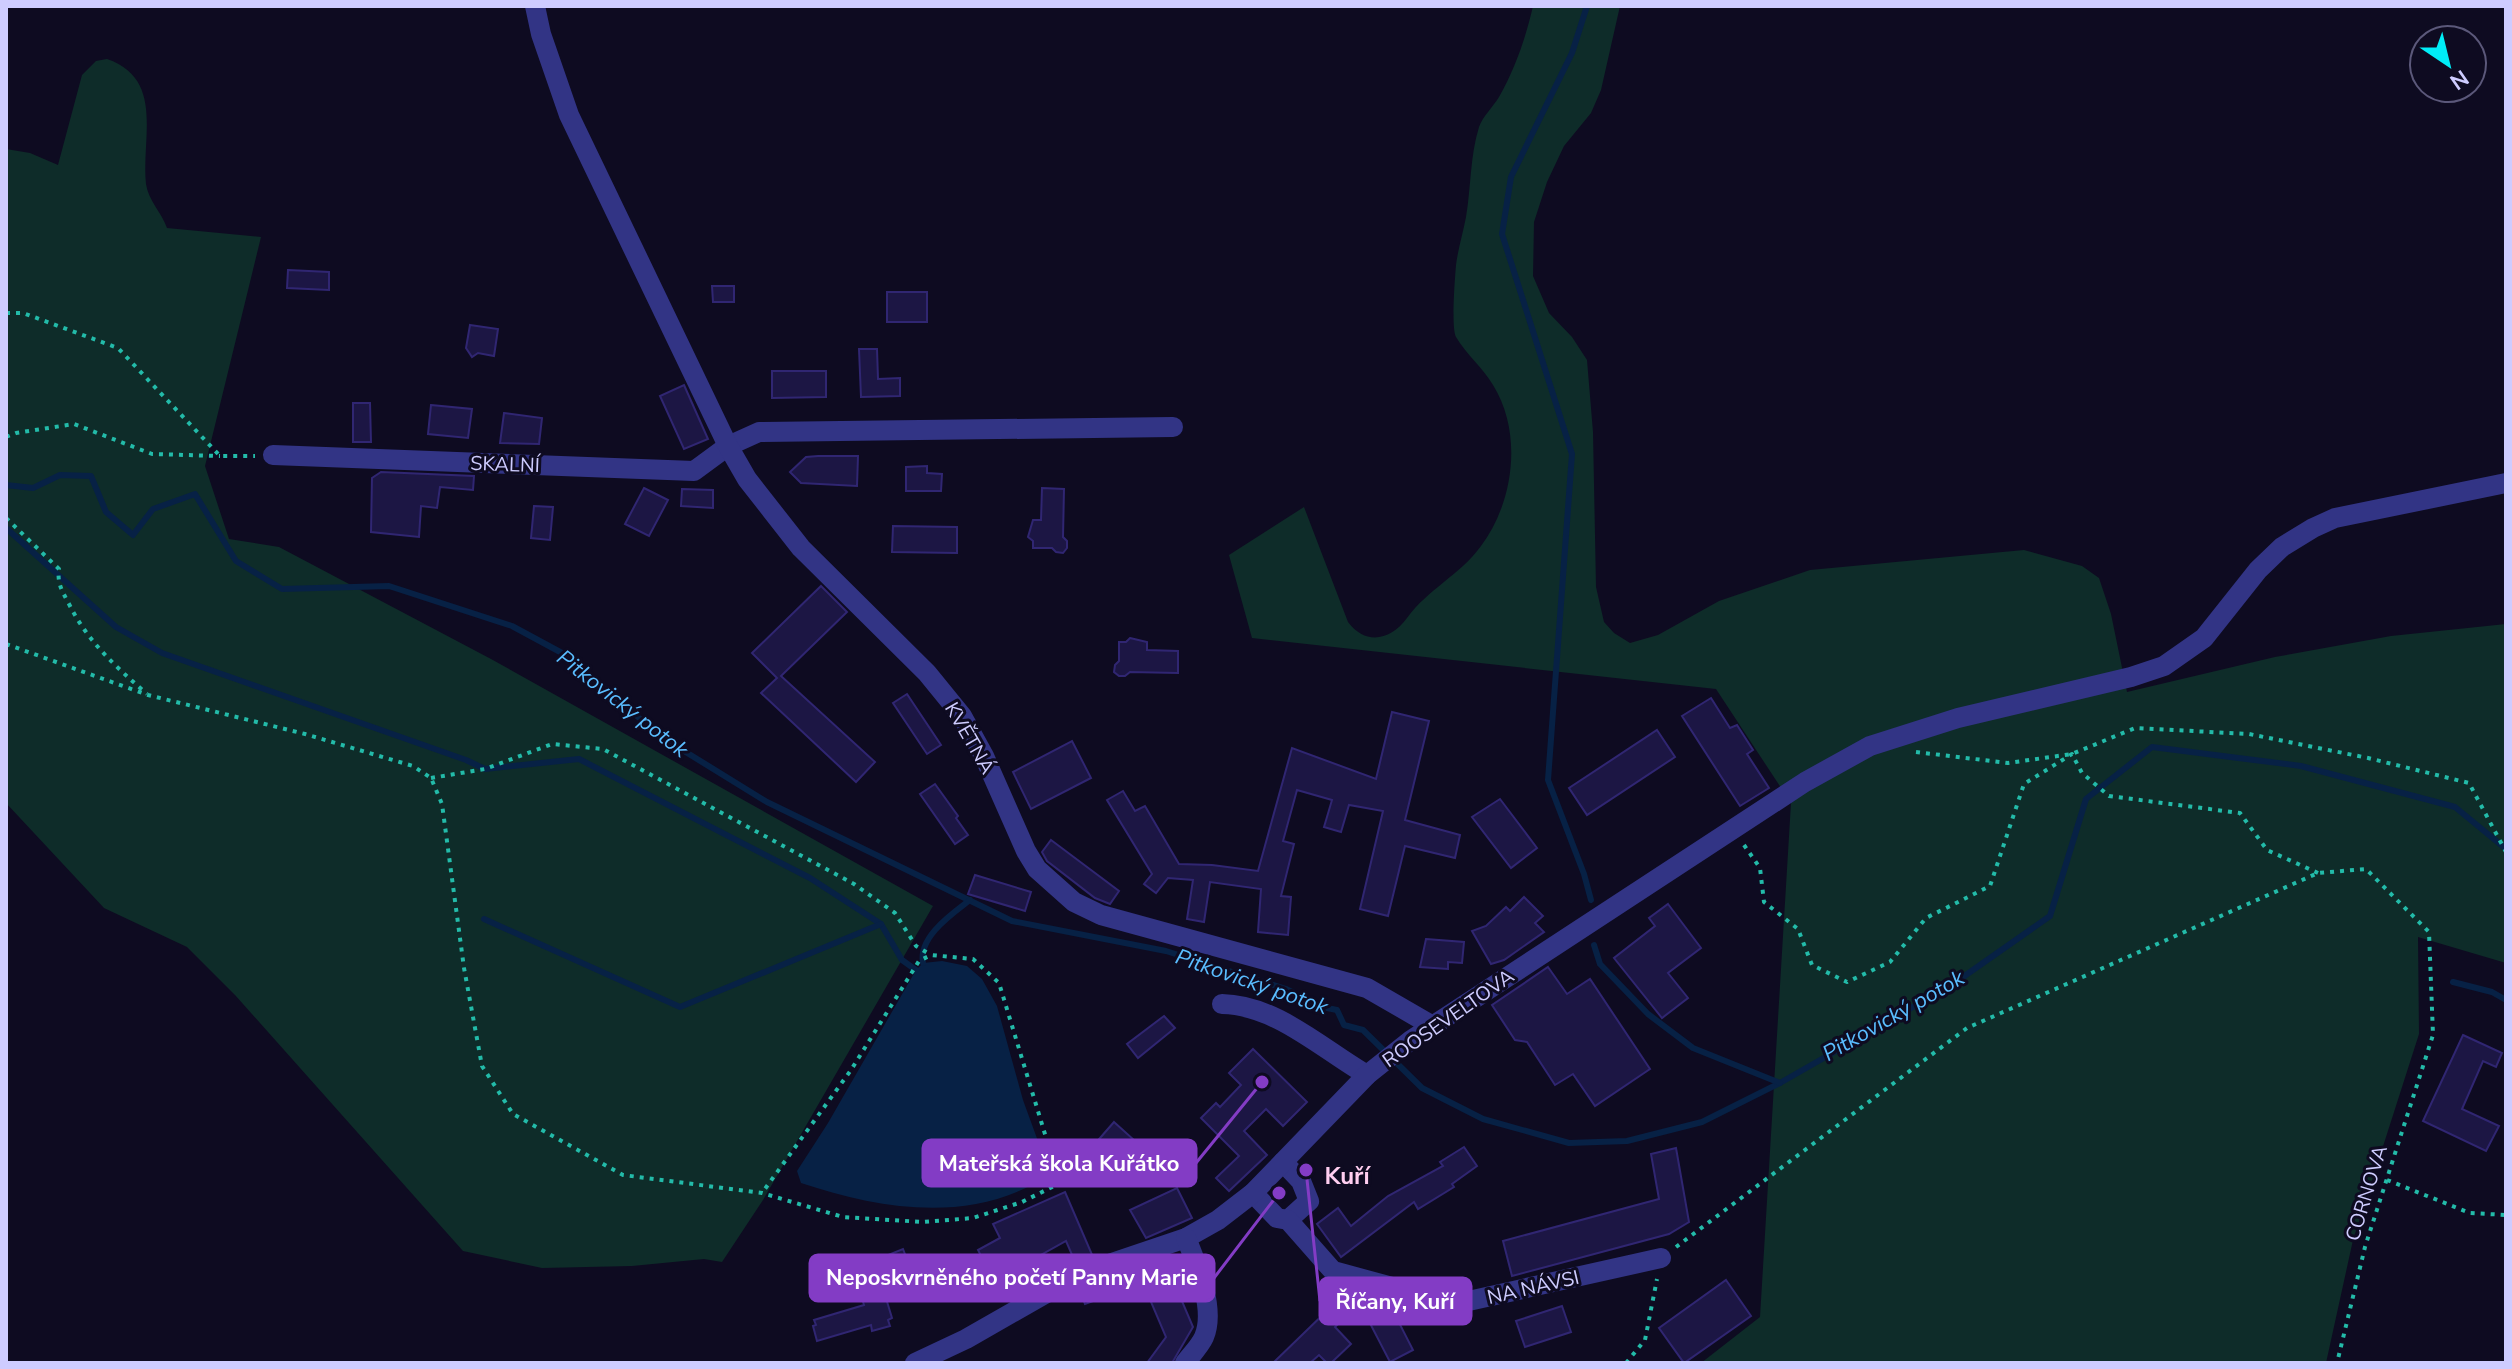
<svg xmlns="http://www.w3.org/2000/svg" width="2512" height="1369" font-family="'Nunito Sans',sans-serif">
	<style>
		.green { fill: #0e2c29 }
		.water { fill: #072145 }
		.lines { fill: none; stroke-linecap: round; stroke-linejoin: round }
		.stream { stroke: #072145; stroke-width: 6 }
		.building { fill: #1c1644; stroke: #302672; stroke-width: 2 }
		.path { stroke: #23bba9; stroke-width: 4; stroke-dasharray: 4 6; stroke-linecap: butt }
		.minor { stroke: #323485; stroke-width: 20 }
		.tertiary { stroke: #323485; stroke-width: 20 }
		.labels { text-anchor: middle; stroke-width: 6; stroke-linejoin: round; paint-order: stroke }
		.street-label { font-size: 20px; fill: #ceccff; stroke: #0e0b21 }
		.water-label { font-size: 22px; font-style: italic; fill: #5abdff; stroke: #0e0b21 }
		.quarter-label { font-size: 24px; font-weight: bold; fill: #ffcef0; stroke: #0e0b21 }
		.leader { fill: none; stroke: #833cc5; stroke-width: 3 }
		.callout-dot { fill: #833cc5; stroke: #0e0b21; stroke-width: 3 }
		.callout { fill: #833cc5; stroke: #833cc5; stroke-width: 3 }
		.callout-label { font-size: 22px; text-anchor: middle; font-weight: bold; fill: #fff }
	</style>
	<rect width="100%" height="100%" fill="#0e0b21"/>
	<g class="green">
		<path d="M1533,6H1620L1601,90L1591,113L1564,146L1547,182L1534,222L1533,276L1549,313L1572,337L1587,360L1593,432L1596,587L1604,622L1614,633L1630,643L1658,635L1719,601L1810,570L2024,550L2082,566L2099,578L2111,614L2127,692L2275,657L2391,636L2506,624V963L2418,937L2419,1034L2353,1240L2326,1363H1701L1760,1317L1791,803L1716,689L1252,638L1229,555L1304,507L1348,622C1366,646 1391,640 1407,618C1427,590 1461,574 1481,546C1514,502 1523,433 1493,385C1483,368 1466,354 1456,337C1451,328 1455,278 1456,265C1458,249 1463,233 1466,217C1471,187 1470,156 1479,127C1483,116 1493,107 1499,97C1515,69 1526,37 1533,6Z"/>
		<path d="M107,59C165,79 141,139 146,184C148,200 162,213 167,228L261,237L205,466L229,539L279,547L491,659L933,906L763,1200L722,1262L704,1259L632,1266L542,1268L463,1251L235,995L187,947L104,908L6,803V149L30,153L58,165L82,75L96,61Z"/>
	</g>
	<path class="water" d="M942,961L967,966L982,979L997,1006L1023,1100L1050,1174C975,1225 882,1210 801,1183L797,1171L828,1123L916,970L923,963Z"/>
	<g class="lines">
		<g class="stream">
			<polyline points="1587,6 1572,53 1511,177 1502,234 1572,454 1548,780 1584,874 1591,900"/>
			<polyline points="6,485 33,488 60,475 91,476 106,512 133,535 153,509 195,494 236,561 282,589 389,586 512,626 562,653 663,738 767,802 1012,921 1166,951 1286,989 1322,1007 1337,1010 1344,1025 1363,1030 1422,1088 1483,1119 1569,1143 1627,1141 1702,1122 1780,1083 1953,984 2050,916 2086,799 2152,747 2301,766 2455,807 2506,849"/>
			<polyline points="6,528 116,627 162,653 466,760 485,769 579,759 810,878 881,924 902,960 916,970"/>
			<polyline points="484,919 680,1007 881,924"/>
			<polyline points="1594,945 1600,964 1648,1014 1693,1048 1780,1083"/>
			<path d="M923,963C918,937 952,914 970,900"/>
			<polyline points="2453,982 2492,992 2506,1000"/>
		</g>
	</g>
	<g class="building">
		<polygon points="288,270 329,272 329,290 287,288"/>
		<polygon points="712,286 734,286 734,302 713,302"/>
		<rect x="887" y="292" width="40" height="30"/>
		<polygon points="470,325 498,329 494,356 478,353 472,357 466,348"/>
		<polygon points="859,349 877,349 878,379 900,378 900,396 861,397"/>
		<polygon points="772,371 826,371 826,397 772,398"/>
		<polygon points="684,385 708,439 684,449 660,396"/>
		<polygon points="353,403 370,403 371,442 353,442"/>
		<polygon points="431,405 472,409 468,438 428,434"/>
		<polygon points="504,413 542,418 539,444 500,443"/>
		<polygon points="818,456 858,456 857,486 801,483 790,472 806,457"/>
		<polygon points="927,466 927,473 942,474 941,491 906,491 906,467"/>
		<polygon points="381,472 474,476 473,490 440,487 437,508 421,506 419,537 371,532 372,478"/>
		<polygon points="644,488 668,500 649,536 625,524"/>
		<polygon points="1042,488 1064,489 1063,537 1067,541 1067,548 1063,553 1056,552 1052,548 1033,548 1033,541 1028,537 1033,520 1041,520"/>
		<polygon points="682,489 713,490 713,508 681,506"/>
		<polygon points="534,506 553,507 550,540 531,538"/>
		<polygon points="893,526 957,527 957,553 892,552"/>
		<polygon points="821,586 847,612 781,676 875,762 856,782 761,693 777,678 752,653"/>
		<polygon points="1130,638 1147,642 1147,650 1178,651 1178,673 1130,672 1125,676 1119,676 1114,672 1115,665 1119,661 1119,642 1126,642"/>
		<polygon points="907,694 941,745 927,754 893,703"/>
		<polygon points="1711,698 1730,728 1737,725 1753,750 1747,754 1769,788 1740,806 1682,716"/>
		<polygon points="1392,712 1429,721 1405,820 1460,835 1455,858 1405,846 1388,916 1360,909 1383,811 1349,805 1341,832 1324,827 1332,800 1297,790 1283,841 1294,844 1281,896 1291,897 1288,935 1258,932 1261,889 1210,882 1204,922 1187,919 1193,880 1168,878 1156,893 1144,884 1152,874 1107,800 1123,791 1135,811 1145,806 1179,864 1212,865 1258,871 1292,748 1376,779"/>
		<polygon points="1657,730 1675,757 1587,815 1569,788"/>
		<polygon points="1072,741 1091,778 1031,809 1013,772"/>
		<polygon points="935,784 958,816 956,818 968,835 955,844 920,794"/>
		<polygon points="1500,799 1537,848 1511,868 1472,817"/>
		<polygon points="1051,840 1119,891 1110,904 1095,898 1047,861 1042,852"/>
		<polygon points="975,875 1031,892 1025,911 968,894"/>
		<polygon points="1524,897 1543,916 1535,923 1544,932 1504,960 1491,964 1472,931 1486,926 1506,907 1510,911"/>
		<polygon points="1668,904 1701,948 1668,973 1688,998 1662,1018 1614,958 1655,926 1649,918"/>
		<polygon points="1426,939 1464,942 1462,963 1448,962 1448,969 1420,967"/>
		<polygon points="1548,967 1567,994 1590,979 1650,1069 1595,1106 1573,1074 1555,1085 1527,1042 1515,1040 1492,1005"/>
		<polygon points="1164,1016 1175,1028 1138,1058 1127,1044"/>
		<polygon points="2463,1035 2502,1053 2496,1067 2483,1061 2462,1109 2499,1126 2486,1151 2423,1121"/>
		<polygon points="1253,1049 1307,1102 1283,1126 1266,1109 1244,1131 1267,1155 1229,1191 1216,1178 1239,1156 1201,1118 1216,1103 1220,1107 1241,1085 1229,1073"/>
		<polygon points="1114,1122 1134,1140 1101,1178 1080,1161"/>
		<polygon points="1464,1147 1477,1166 1452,1184 1454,1187 1418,1209 1414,1202 1341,1257 1317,1224 1338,1208 1351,1226 1388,1196 1443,1166 1440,1162"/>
		<polygon points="1676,1148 1689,1222 1669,1234 1512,1276 1503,1241 1659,1199 1651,1154"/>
		<polygon points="1177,1188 1192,1218 1146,1238 1130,1210"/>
		<polygon points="1065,1192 1093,1257 1076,1264 1066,1241 994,1281 978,1250 1000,1238 993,1224"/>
		<polygon points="903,1249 917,1285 885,1295 892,1318 888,1320 890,1326 872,1331 871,1325 817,1341 813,1326 816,1325 814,1320 864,1305 854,1271 890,1260 888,1255"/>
		<polygon points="1164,1259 1193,1327 1172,1363 1147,1363 1166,1337 1143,1283 1085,1304 1080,1291"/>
		<polygon points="1726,1280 1751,1316 1684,1363 1659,1328"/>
		<polygon points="1375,1296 1387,1299 1413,1350 1390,1362 1360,1304"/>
		<polygon points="1333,1305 1345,1317 1335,1327 1351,1344 1331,1363 1327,1363 1319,1355 1310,1363 1273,1363"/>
		<polygon points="1562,1306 1571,1332 1525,1347 1516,1321"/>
	</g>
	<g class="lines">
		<g class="path">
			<polyline points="6,313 23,313 118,348 220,456 255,456"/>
			<polyline points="6,437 16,433 74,424 152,454 220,456"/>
			<path d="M6,518L59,569C57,583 62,591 69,604C88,642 115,666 147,694"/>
			<polyline points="6,644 148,695 305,734 413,766 431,778 442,804 464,968 482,1066 513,1114 623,1175 762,1193 843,1217 923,1222 973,1218 1022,1202 1066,1180 1055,1167 999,983 973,959 931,955 919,961 851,1070 762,1193"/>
			<polyline points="1916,752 2008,763 2072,754 2135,728 2249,734 2368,758 2469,783 2506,852"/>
			<polyline points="431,778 485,769 552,744 603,749 854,884 895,913 916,946 931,955"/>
			<polyline points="1744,845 1760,868 1764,902 1798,929 1812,965 1847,982 1890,962 1926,918 1990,886 2024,784 2072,754 2082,773 2109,796 2240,813 2267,850 2318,873"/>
			<polyline points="2387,1180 2470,1213 2506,1215"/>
			<polyline points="1676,1247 1967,1028 2318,873 2366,869 2429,932 2433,1035 2365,1247 2337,1363"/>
			<polyline points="1626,1363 1645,1340 1657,1279"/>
		</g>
		<g class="minor">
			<polyline points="273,455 694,471 728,446 759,432 1173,427"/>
			<path d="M1222,1004C1276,1005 1322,1049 1367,1075"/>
			<polyline points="1283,1162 1301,1181 1309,1201 1288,1220"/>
			<polyline points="1253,1193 1277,1218 1288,1220 1333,1271 1455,1304 1661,1258"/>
		</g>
		<g class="tertiary">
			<polyline points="535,6 541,34 569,115 728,446 747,479 801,548 927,673 962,716 984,756 1026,851 1037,869 1074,902 1101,915 1367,988 1431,1025"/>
			<polyline points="915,1363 966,1339 1057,1287 1109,1264 1186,1238 1218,1220 1253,1193 1367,1075 1411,1040 1805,782 1870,746 1958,718 2131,677 2164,666 2204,638 2258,570 2282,547 2313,528 2335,518 2506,483"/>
			<path d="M1185,1363C1191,1355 1200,1346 1204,1337C1216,1309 1197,1265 1186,1238"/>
		</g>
	</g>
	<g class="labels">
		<g class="street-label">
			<text transform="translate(505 464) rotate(2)" y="7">SKALNÍ</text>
			<text transform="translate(970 738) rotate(60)" y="7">KVĚTNÁ</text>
			<text transform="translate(1448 1018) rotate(-35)" y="7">ROOSEVELTOVA</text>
			<text transform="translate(2366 1193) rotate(-73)" y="7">CORNOVA</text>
			<text transform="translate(1533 1287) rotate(-13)" y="7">NA NÁVSI</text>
		</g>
		<g class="water-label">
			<text transform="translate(623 703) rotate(38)" y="8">Pitkovický potok</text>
			<text transform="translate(1252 981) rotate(19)" y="8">Pitkovický potok</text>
			<text transform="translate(1893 1015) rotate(-30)" y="8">Pitkovický potok</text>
		</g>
		<g class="quarter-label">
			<text x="1347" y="1184">Kuří</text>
		</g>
	</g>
	<path class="leader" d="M1262 1082L1196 1163M1279 1193L1214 1278M1306 1170L1320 1301"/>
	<g class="callout-dot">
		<circle cx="1262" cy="1082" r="8"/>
		<circle cx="1279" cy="1193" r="8"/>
		<circle cx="1306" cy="1170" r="8"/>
	</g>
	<g class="callout">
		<rect x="923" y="1140" width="273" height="46" rx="8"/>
		<rect x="810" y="1255" width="404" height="46" rx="8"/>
		<rect x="1320" y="1278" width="151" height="46" rx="8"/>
	</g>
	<g class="callout-label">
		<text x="1059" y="1171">Mateřská škola Kuřátko</text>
		<text x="1012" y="1285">Neposkvrněného početí Panny Marie</text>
		<text x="1395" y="1309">Říčany, Kuří</text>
	</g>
	<rect width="2512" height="1369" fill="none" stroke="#ceccff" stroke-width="16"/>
	<g transform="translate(2448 64) rotate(145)"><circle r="38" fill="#0e0b21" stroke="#5b587a" stroke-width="2"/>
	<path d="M0-6L14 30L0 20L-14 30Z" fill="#00edf7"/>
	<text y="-12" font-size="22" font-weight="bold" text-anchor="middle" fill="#ceccff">N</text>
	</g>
</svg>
